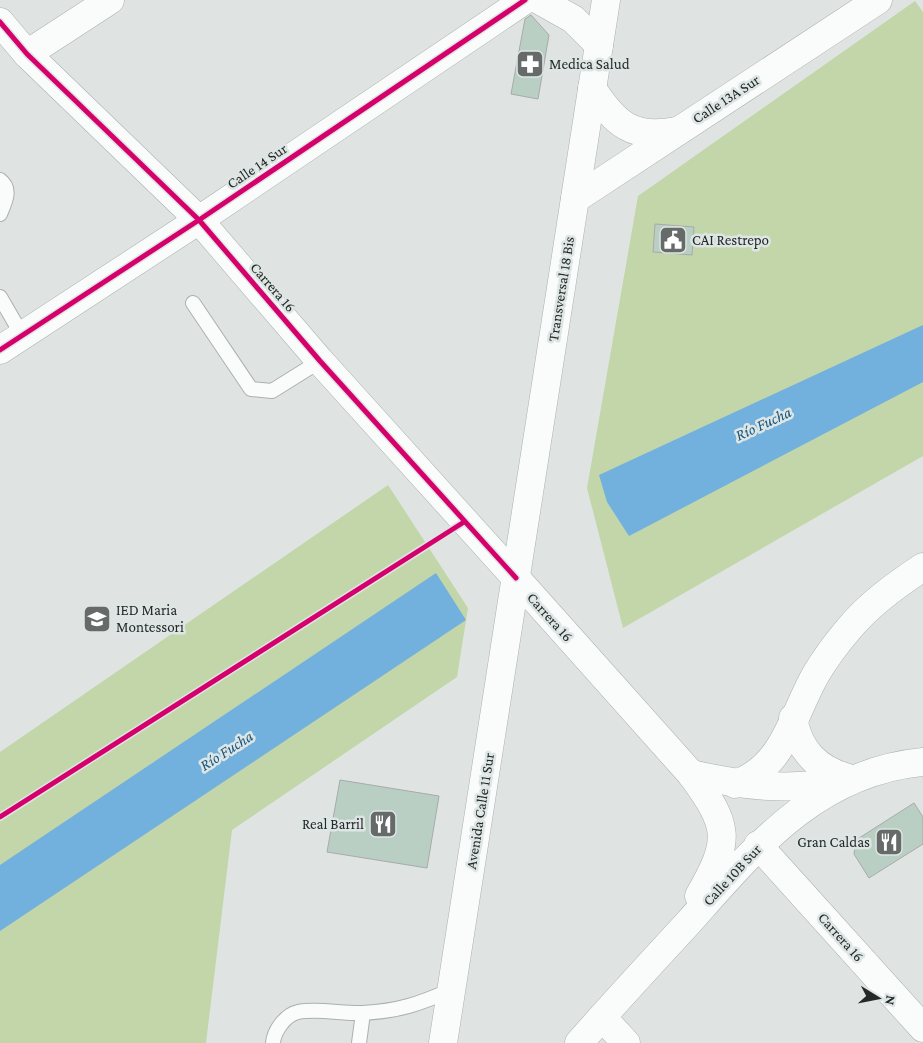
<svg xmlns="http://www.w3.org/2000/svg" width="923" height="1043" font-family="'Crimson Pro',serif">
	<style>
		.green { fill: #c2d6aa }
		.water { fill: #72b0dd }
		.building { fill: #bacfc4; stroke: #a7abaa }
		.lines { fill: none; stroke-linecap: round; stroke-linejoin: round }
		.service-casing { stroke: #acb0af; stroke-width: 16 }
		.minor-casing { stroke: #acb0af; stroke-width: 29 }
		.tertiary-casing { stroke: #acb0af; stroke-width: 29 }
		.secondary-casing { stroke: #acb0af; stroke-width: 29 }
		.service { stroke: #fafbfb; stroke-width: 14 }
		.minor { stroke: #fafbfb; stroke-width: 28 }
		.tertiary { stroke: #fafbfb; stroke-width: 28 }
		.secondary { stroke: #fafbfb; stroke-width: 28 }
		.cycleway-casing { stroke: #dde6e4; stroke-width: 8 }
		.cycleway { stroke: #d6006c; stroke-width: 5 }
		.labels { text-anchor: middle; stroke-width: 5; stroke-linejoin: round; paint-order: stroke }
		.poi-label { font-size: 15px; fill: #252827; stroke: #dde6e4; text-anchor: start }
		.street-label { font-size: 15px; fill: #252827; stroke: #dde6e4 }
		.water-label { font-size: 16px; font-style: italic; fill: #185681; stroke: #dde6e4 }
	</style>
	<rect width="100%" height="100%" fill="#dfe4e3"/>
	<g class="green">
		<polygon points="915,1 923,12 923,456 623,628 587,488 638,196"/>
		<polygon points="388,485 468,608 457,677 232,830 206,1043 0,1043 0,752"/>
	</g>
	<g class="water">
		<polygon points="923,325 923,382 629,536 607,502 599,475"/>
		<polygon points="436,573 466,620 0,931 0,865"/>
	</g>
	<g class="building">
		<polygon points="531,15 549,35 538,99 511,94 525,19"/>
		<polygon points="655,224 694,227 692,255 653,252"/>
		<polygon points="340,780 439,796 427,868 327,852"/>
		<polygon points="914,803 923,817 923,844 869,878 854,854 856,840"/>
	</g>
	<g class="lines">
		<g class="service-casing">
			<g id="service">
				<path d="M0,180C12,189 5,202 0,214"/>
				<polyline points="0,297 22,335"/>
				<polyline points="193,303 251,389 272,391 320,361"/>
				<path d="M273,1043C274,1031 285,1015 298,1012C317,1008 344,1014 363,1013C399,1011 419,1004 451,990"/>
				<polyline points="359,1043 363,1013"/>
			</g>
		</g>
		<g class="minor-casing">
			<g id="minor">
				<polyline points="0,22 27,54 199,220 320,361 516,578"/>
				<polyline points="27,54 110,0"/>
				<polyline points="0,350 199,220 525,0"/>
				<path d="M793,718C799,751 817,769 848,778"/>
				<path d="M735,784C784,768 793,714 816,674C825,659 836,644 847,631C868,605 896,585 923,567"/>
				<polyline points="758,845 923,1028"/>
				<polyline points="602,1017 626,1043"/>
			</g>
		</g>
		<g class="tertiary-casing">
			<polyline id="tertiary" points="575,199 878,0"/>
		</g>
		<g class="secondary-casing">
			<g id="secondary">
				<polyline points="539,0 573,19 599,45"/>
				<path d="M592,88C615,124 633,140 677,131"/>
				<path d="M516,578L691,774C729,826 732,839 699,896"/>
				<path d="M691,774C740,785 788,792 838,781"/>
				<polyline points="443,1043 606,0"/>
				<path d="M579,1043C615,1002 652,962 689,922C755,848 816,772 923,762"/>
			</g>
		</g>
		<use href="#service" class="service"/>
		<use href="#minor" class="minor"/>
		<use href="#tertiary" class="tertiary"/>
		<use href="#secondary" class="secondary"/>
		<g class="cycleway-casing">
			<g id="cycleway">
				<polyline points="0,22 27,54 199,220 320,361 516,578"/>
				<polyline points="0,350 199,220 525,0"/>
				<polyline points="0,817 464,522"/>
			</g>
		</g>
		<use href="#cycleway" class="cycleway"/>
	</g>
	<defs>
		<g id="pharmacy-square" transform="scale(1.4375)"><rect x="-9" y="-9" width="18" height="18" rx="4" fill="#666a69" stroke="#dde6e4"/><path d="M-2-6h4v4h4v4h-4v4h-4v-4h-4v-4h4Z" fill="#fff"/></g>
		<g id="civic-square" transform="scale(1.4375)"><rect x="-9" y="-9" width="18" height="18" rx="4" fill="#666a69" stroke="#dde6e4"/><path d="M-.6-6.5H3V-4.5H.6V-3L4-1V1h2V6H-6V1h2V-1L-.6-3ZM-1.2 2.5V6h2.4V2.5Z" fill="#fff"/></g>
		<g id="school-square" transform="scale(1.4375)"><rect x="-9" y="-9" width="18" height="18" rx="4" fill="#666a69" stroke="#dde6e4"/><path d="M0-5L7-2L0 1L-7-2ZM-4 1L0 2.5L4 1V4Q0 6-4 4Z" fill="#fff"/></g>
		<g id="restaurant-square" transform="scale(1.4375)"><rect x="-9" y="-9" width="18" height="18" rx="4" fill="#666a69" stroke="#dde6e4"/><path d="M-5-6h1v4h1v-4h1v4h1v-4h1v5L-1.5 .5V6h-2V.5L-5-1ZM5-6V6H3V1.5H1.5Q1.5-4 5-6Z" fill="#fff"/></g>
	</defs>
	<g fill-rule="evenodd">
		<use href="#pharmacy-square" x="530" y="64"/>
		<use href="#civic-square" x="673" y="240"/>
		<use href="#school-square" x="97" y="619"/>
		<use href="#restaurant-square" x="383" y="824"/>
		<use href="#restaurant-square" x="889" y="842"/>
	</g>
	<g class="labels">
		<g class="poi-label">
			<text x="549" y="69">Medica Salud</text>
			<text x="692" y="245">CAI Restrepo</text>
			<text x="116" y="615">IED Maria<tspan x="116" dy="17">Montessori</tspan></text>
			<text x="364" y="829" text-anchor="end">Real Barril</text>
			<text x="870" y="847" text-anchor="end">Gran Caldas</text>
		</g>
		<g class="street-label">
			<text transform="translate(726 99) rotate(-33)" y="5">Calle 13A Sur</text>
			<text transform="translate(257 166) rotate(-34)" y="5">Calle 14 Sur</text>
			<text transform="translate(273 287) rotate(49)" y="5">Carrera 16</text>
			<text transform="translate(561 289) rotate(-81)" y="5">Transversal 18 Bis</text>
			<text transform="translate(550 617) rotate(48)" y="5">Carrera 16</text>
			<text transform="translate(480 811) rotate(-81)" y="5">Avenida Calle 11 Sur</text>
			<text transform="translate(732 875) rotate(-47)" y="5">Calle 10B Sur</text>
			<text transform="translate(841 937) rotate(48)" y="5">Carrera 16</text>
		</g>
		<g class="water-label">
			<text transform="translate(763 423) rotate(-25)" y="6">Río Fucha</text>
			<text transform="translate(226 750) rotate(-33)" y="6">Río Fucha</text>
		</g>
	</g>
	<g transform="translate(878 998) rotate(100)" stroke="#dde6e4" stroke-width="4" paint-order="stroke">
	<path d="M0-4L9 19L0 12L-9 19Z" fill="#252827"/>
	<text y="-8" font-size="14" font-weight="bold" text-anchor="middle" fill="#252827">N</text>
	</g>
</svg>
